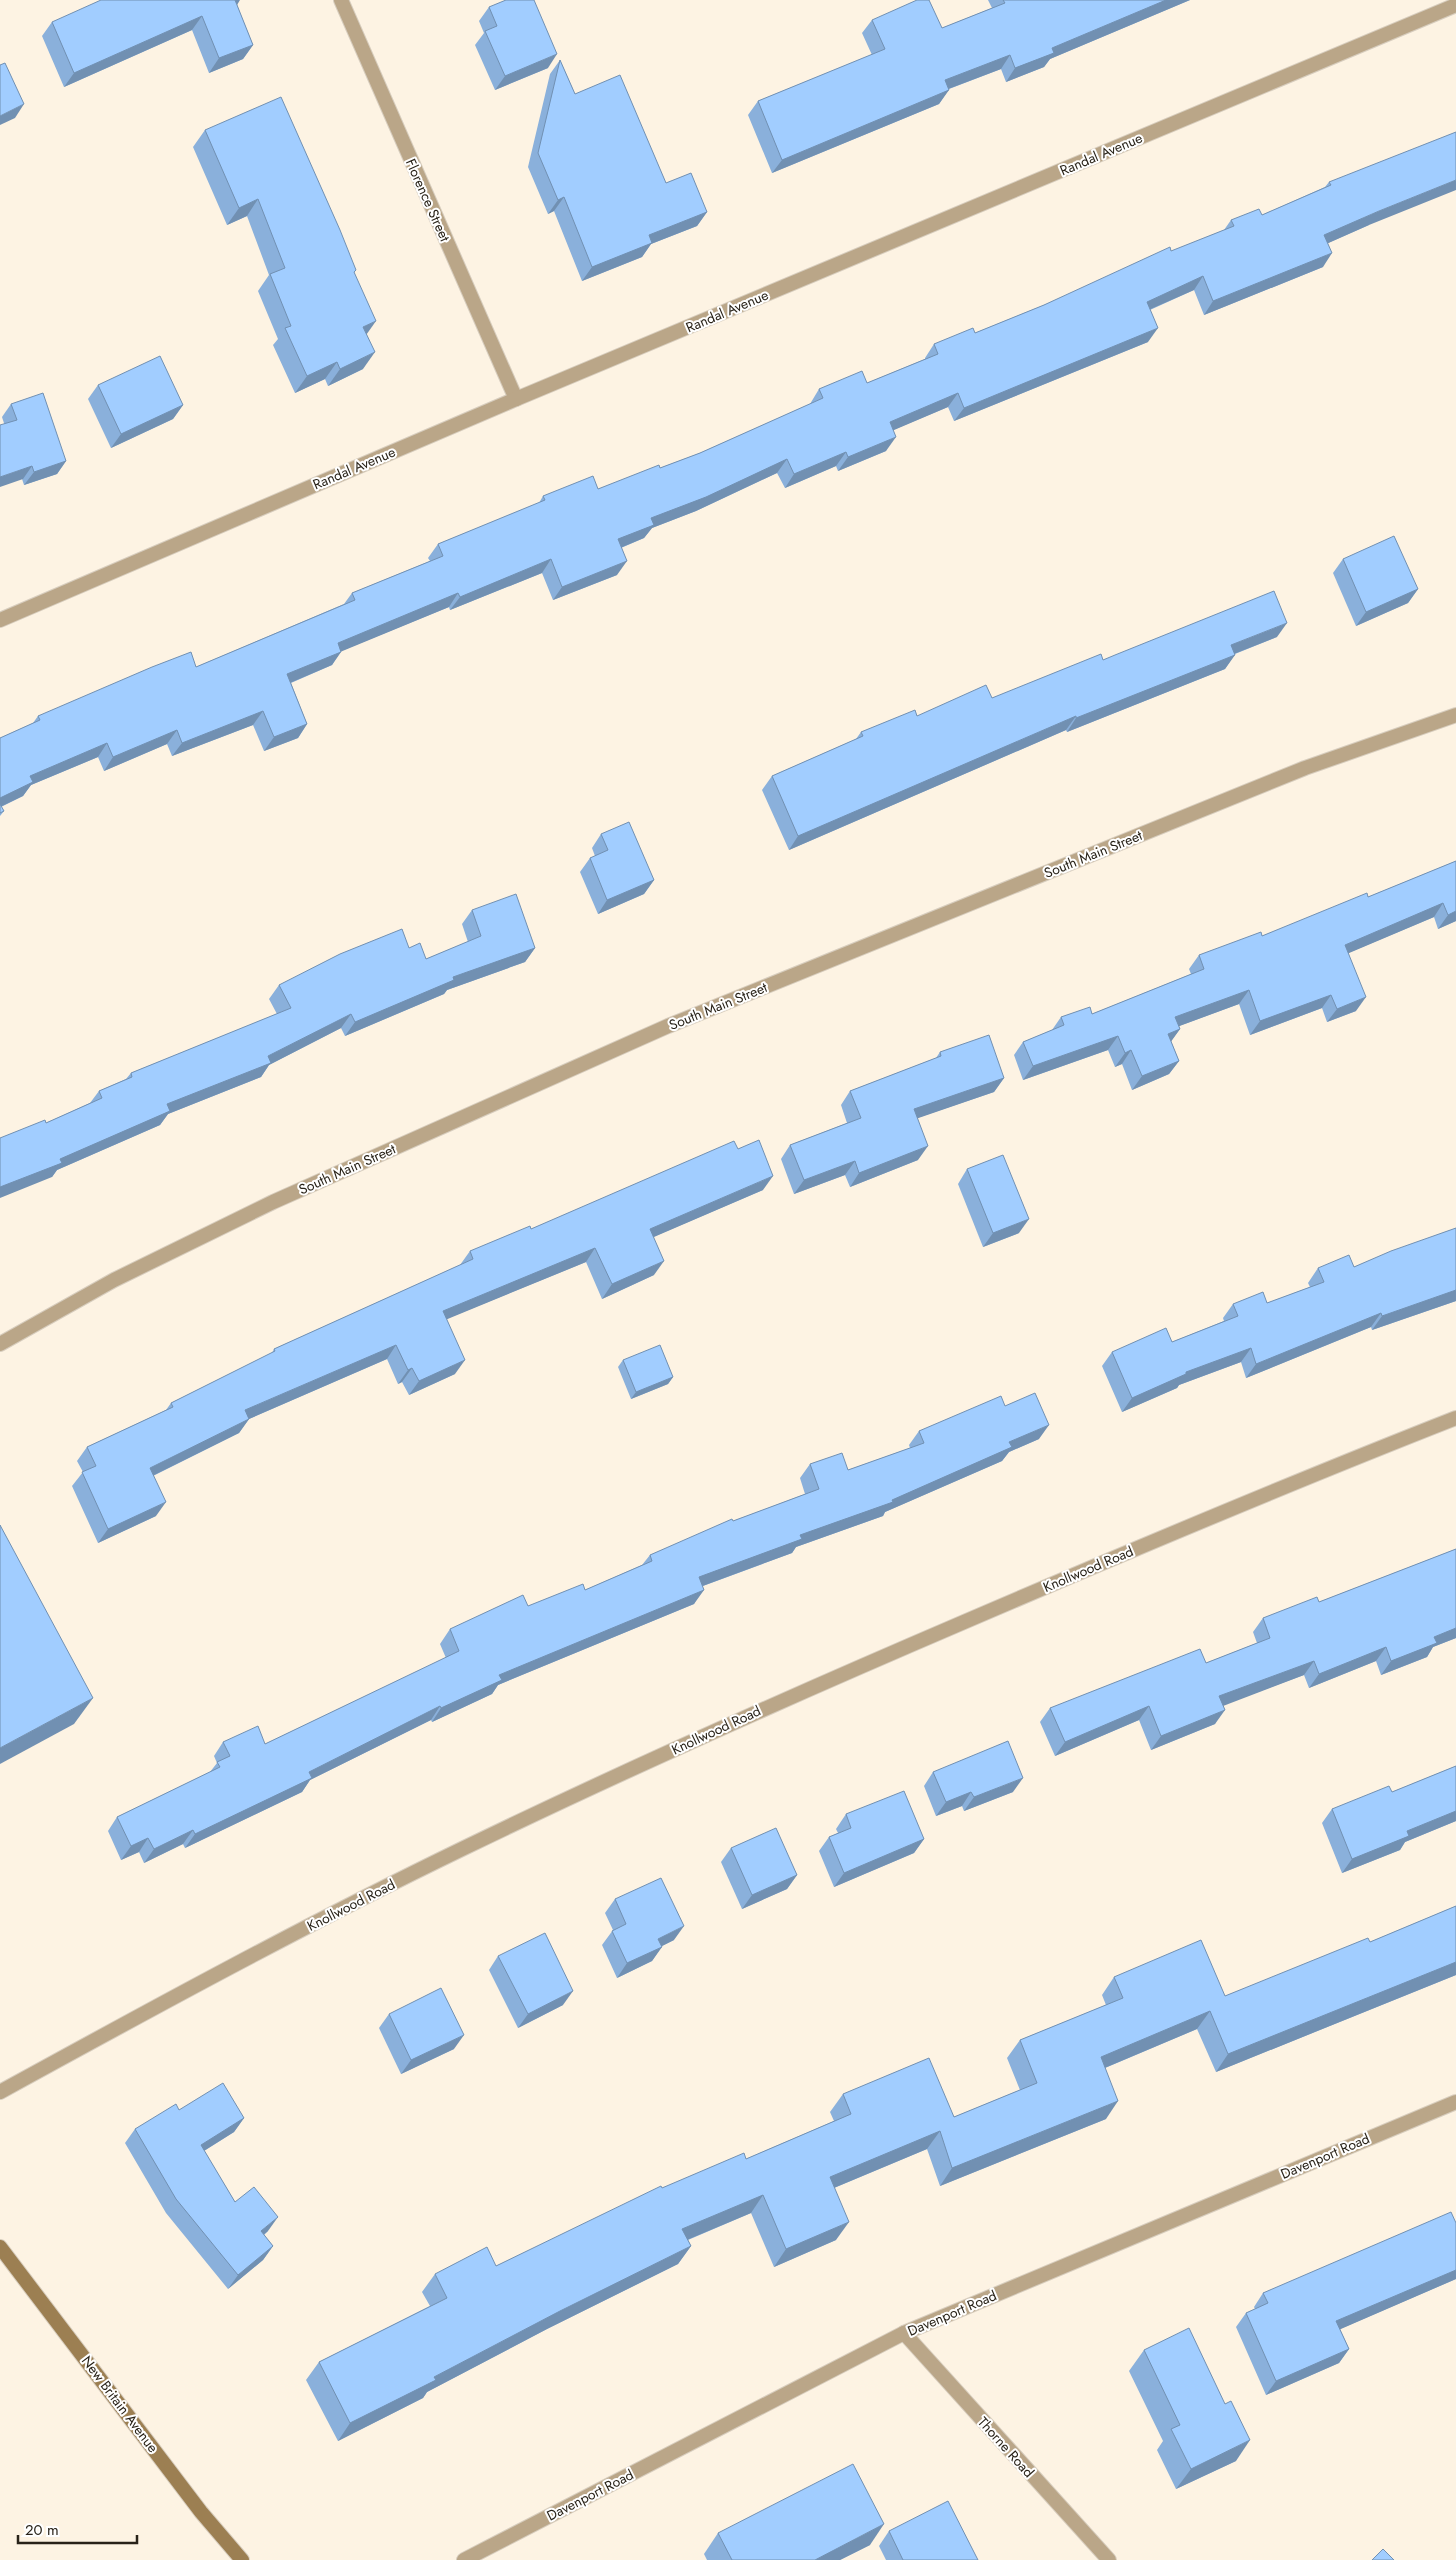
<svg xmlns="http://www.w3.org/2000/svg" width="1456" height="2560" font-family="Jost,sans-serif">
	<style>
		.lines { fill: none; stroke-linecap: round; stroke-linejoin: round }
		.minor-casing { stroke: #d7cdbe; stroke-width: 16 }
		.tertiary-casing { stroke: #d7cdbe; stroke-width: 16 }
		.secondary-casing { stroke: #d7cdbe; stroke-width: 16 }
		.minor { stroke: #baa688; stroke-width: 14 }
		.tertiary { stroke: #baa688; stroke-width: 14 }
		.secondary { stroke: #9c7f52; stroke-width: 14 }
		.wall { fill: #8ab0db }
		.shaded-wall { fill: #7190b2 }
		.building { fill: #a1cdff; stroke: #7190b2 }
		.labels { text-anchor: middle; stroke-width: 4; stroke-linejoin: round; paint-order: stroke }
		.street-label { font-size: 14px; fill: #282218; stroke: #fff }
	</style>
	<rect width="100%" height="100%" fill="#fdf3e3"/>
	<g class="lines">
		<g class="minor-casing">
			<g id="minor">
				<polyline points="341,0 516,399"/>
				<polyline points="0,620 516,399 1456,5"/>
				<path d="M0,2092C153,2008 307,1924 464,1848C629,1768 796,1694 964,1622C1127,1552 1290,1483 1456,1418"/>
				<polyline points="904,2333 1109,2560"/>
				<polyline points="464,2560 904,2333 1456,2102"/>
			</g>
		</g>
		<g class="tertiary-casing">
			<polyline id="tertiary" points="0,1344 114,1280 273,1202 668,1026 1305,768 1456,715"/>
		</g>
		<g class="secondary-casing">
			<polyline id="secondary" points="0,2247 201,2512 242,2560"/>
		</g>
		<use href="#minor" class="minor"/>
		<use href="#tertiary" class="tertiary"/>
		<use href="#secondary" class="secondary"/>
	</g>
	<g class="wall">
		<polygon points="988,0 1190,0 1050,59 1044,67 1006,82 1001,69 949,89 939,104 772,173 748,115 758,101 872,55 862,33 872,20 942,28 992,8"/>
		<polygon points="237,5 253,45 243,59 209,73 192,30 64,87 42,36 52,22"/>
		<polygon points="489,7 548,68 495,90 475,45 484,33 479,21"/>
		<polygon points="560,60 575,94 666,183 707,212 697,226 651,244 642,257 582,281 554,211 548,214 528,167 550,74"/>
		<polygon points="205,130 356,270 354,273 366,335 363,369 328,386 325,379 295,393 273,345 278,339 258,291 269,275 247,216 227,225 193,147"/>
		<polygon points="1329,182 1369,225 1328,243 1323,267 1204,315 1194,290 1150,310 1148,342 954,421 948,407 893,430 886,451 838,471 836,466 785,488 777,473 696,511 652,528 644,538 621,548 617,575 553,600 542,573 450,610 449,607 341,651 332,665 291,683 307,724 298,738 264,751 253,725 172,756 167,744 104,771 98,757 31,785 23,796 1,807 4,811 0,816 0,738 33,723 38,716 196,667 344,604 352,593 430,561 428,558 438,544 539,503 543,496 598,489 660,468 700,453 810,404 819,389 867,383 925,359 925,358 934,344 975,333 1044,305 1224,230 1231,220 1262,215 1325,187"/>
		<polygon points="98,385 183,405 173,419 111,448 88,399"/>
		<polygon points="11,404 66,461 57,474 24,485 2,417"/>
		<polygon points="1343,559 1418,589 1408,603 1356,626 1333,573"/>
		<polygon points="1277,637 1235,654 1225,669 1067,732 1066,730 789,850 762,790 772,776 856,739 861,732 917,716 992,698 1103,660"/>
		<polygon points="601,834 654,880 644,894 598,914 580,872 590,858 595,856 592,848"/>
		<polygon points="1456,861 1456,921 1438,929 1434,917 1348,953 1356,1011 1327,1022 1322,1008 1250,1035 1239,1004 1179,1026 1180,1029 1171,1041 1179,1061 1169,1074 1132,1090 1122,1064 1115,1067 1108,1050 1023,1080 1014,1055 1023,1042 1052,1030 1061,1017 1092,1014 1191,974 1189,969 1199,955 1262,936 1368,897"/>
		<polygon points="472,910 535,948 525,962 447,990 444,994 345,1036 341,1028 269,1065 261,1077 168,1114 160,1125 57,1170 52,1177 46,1123 90,1103 99,1091 126,1079 131,1073 277,1014 269,999 279,985 409,948 426,959 468,942 462,924"/>
		<polygon points="940,1052 1004,1078 994,1092 917,1118 918,1160 850,1187 845,1175 794,1194 781,1159 790,1145 847,1123 841,1105 850,1091 936,1058"/>
		<polygon points="738,1149 763,1190 653,1237 654,1275 602,1299 586,1262 446,1319 455,1374 409,1395 402,1382 398,1384 387,1359 249,1419 239,1433 153,1476 156,1516 98,1543 72,1486 83,1472 77,1461 87,1447 166,1410 171,1403 272,1353 274,1349 460,1265 470,1251 531,1229"/>
		<polygon points="967,1169 1019,1233 983,1247 958,1184"/>
		<polygon points="1456,1228 1456,1301 1372,1330 1371,1327 1246,1378 1241,1362 1179,1385 1177,1388 1122,1412 1102,1366 1112,1352 1172,1342 1224,1321 1223,1318 1233,1304 1267,1303 1310,1287 1308,1283 1318,1268 1354,1267"/>
		<polygon points="623,1360 673,1377 668,1384 631,1399 618,1367"/>
		<polygon points="1005,1406 1039,1439 1009,1452 1002,1461 885,1512 883,1516 796,1547 792,1553 703,1586 694,1604 498,1685 492,1694 432,1722 431,1720 310,1780 302,1792 185,1848 183,1844 144,1863 139,1852 121,1860 108,1831 117,1817 210,1772 217,1763 214,1756 223,1742 265,1744 446,1658 440,1644 450,1629 585,1590 642,1565 650,1555 733,1521 805,1494 800,1478 810,1464 848,1470 910,1448 909,1445 919,1431"/>
		<polygon points="1456,1549 1456,1638 1433,1647 1427,1657 1381,1675 1376,1661 1309,1688 1304,1675 1223,1705 1215,1724 1151,1750 1139,1720 1055,1756 1040,1722 1050,1708 1206,1663 1257,1643 1253,1632 1263,1618 1319,1602"/>
		<polygon points="1456,1766 1456,1821 1405,1842 1400,1850 1342,1873 1322,1823 1332,1809 1392,1792"/>
		<polygon points="933,1772 1013,1792 964,1811 962,1806 936,1816 924,1786"/>
		<polygon points="846,1814 924,1839 914,1853 834,1887 819,1851 829,1837 838,1833 836,1829"/>
		<polygon points="731,1848 797,1875 787,1889 742,1909 721,1862"/>
		<polygon points="615,1899 674,1940 662,1946 652,1961 617,1978 602,1945 613,1930 605,1913"/>
		<polygon points="1456,1906 1456,1975 1216,2072 1197,2029 1105,2068 1106,2119 940,2186 927,2149 834,2188 836,2240 774,2267 751,2213 688,2240 691,2246 678,2264 547,2329 427,2392 423,2398 338,2441 306,2380 319,2362 430,2306 422,2292 435,2274 496,2266 662,2188 746,2159 834,2121 830,2112 843,2094 954,2117 1020,2090 1007,2058 1020,2040 1106,2005 1102,1995 1114,1977 1225,1996 1370,1942"/>
		<polygon points="498,1956 563,2005 518,2028 489,1970"/>
		<polygon points="389,2014 454,2049 401,2074 379,2028"/>
		<polygon points="179,2110 244,2118 234,2132 204,2151 235,2202 268,2231 264,2235 273,2246 263,2260 228,2289 166,2213 125,2143 135,2129"/>
		<polygon points="1456,2223 1456,2279 1340,2329 1349,2349 1339,2363 1266,2395 1236,2327 1246,2313 1255,2309 1254,2307 1263,2293"/>
		<polygon points="1144,2350 1225,2404 1236,2461 1176,2489 1157,2450 1163,2441 1129,2371"/>
		<polygon points="889,2531 978,2560 886,2560 879,2546"/>
		<polygon points="718,2533 870,2545 840,2560 707,2560 704,2554"/>
	</g>
	<g class="shaded-wall">
		<polygon points="231,0 240,0 237,5"/>
		<polygon points="1166,0 1190,0 1050,59 1044,67 1006,82 1015,68 1052,48"/>
		<polygon points="202,16 192,30 64,87 74,73"/>
		<polygon points="253,45 243,59 209,73 219,58"/>
		<polygon points="557,54 548,68 495,90 505,76"/>
		<polygon points="1010,55 1001,69 935,94 945,80"/>
		<polygon points="949,90 939,104 772,173 782,160"/>
		<polygon points="24,104 15,118 0,125 0,116"/>
		<polygon points="1456,180 1456,190 1369,225 1315,249 1324,235 1379,211"/>
		<polygon points="564,197 554,211 548,214 558,200"/>
		<polygon points="258,199 247,216 227,225 239,208"/>
		<polygon points="707,212 697,226 651,244 642,257 582,281 592,267 649,235"/>
		<polygon points="1332,253 1323,267 1204,315 1213,301"/>
		<polygon points="1203,276 1194,290 1137,315 1147,302"/>
		<polygon points="376,321 364,338 363,327"/>
		<polygon points="1158,328 1148,342 954,421 964,408"/>
		<polygon points="375,352 363,369 328,386 340,369"/>
		<polygon points="337,362 325,379 295,393 307,376"/>
		<polygon points="958,393 948,407 880,436 890,422"/>
		<polygon points="183,405 173,419 111,448 121,434"/>
		<polygon points="896,437 886,451 838,471 848,457"/>
		<polygon points="846,452 836,466 785,488 794,474"/>
		<polygon points="787,459 777,473 696,511 652,528 644,538 608,553 618,539 651,518"/>
		<polygon points="66,461 57,474 24,485 34,472"/>
		<polygon points="32,466 23,479 0,487 0,477"/>
		<polygon points="551,559 542,573 450,610 460,597"/>
		<polygon points="627,561 617,575 553,600 562,587"/>
		<polygon points="1418,589 1408,603 1356,626 1366,612"/>
		<polygon points="458,593 449,607 328,657 338,643"/>
		<polygon points="1287,623 1277,637 1221,659 1231,645"/>
		<polygon points="341,652 332,665 278,688 287,674"/>
		<polygon points="1235,655 1225,669 1067,732 1076,718"/>
		<polygon points="263,711 253,725 172,756 182,743"/>
		<polygon points="1076,716 1066,730 789,850 798,836"/>
		<polygon points="307,724 298,738 264,751 274,737"/>
		<polygon points="177,730 167,744 104,771 113,757"/>
		<polygon points="107,743 98,757 31,785 23,796 0,807 0,798 30,776"/>
		<polygon points="654,880 644,894 598,914 607,900"/>
		<polygon points="1443,903 1434,917 1335,959 1345,945"/>
		<polygon points="1456,911 1456,921 1438,929 1448,915"/>
		<polygon points="535,948 525,962 447,990 444,994 345,1036 355,1022 453,977"/>
		<polygon points="1249,990 1239,1004 1166,1031 1175,1017"/>
		<polygon points="1331,995 1322,1008 1250,1035 1260,1021"/>
		<polygon points="1366,997 1356,1011 1327,1022 1337,1009"/>
		<polygon points="351,1014 341,1028 269,1065 261,1077 168,1114 160,1125 57,1170 52,1177 0,1198 0,1187 60,1159 167,1104 268,1056"/>
		<polygon points="1180,1029 1170,1043 1168,1034"/>
		<polygon points="1118,1036 1108,1050 1023,1080 1033,1066"/>
		<polygon points="1131,1050 1122,1064 1115,1067 1125,1053"/>
		<polygon points="1179,1061 1169,1074 1132,1090 1142,1076"/>
		<polygon points="1004,1078 994,1092 904,1123 914,1109"/>
		<polygon points="928,1146 918,1160 850,1187 859,1173"/>
		<polygon points="855,1161 845,1175 794,1194 804,1180"/>
		<polygon points="773,1176 763,1190 640,1243 650,1229"/>
		<polygon points="1029,1219 1019,1233 983,1247 993,1233"/>
		<polygon points="595,1248 586,1262 433,1325 443,1311"/>
		<polygon points="664,1261 654,1275 602,1299 612,1284"/>
		<polygon points="1456,1290 1456,1301 1372,1330 1382,1316"/>
		<polygon points="1381,1313 1371,1327 1246,1378 1256,1364"/>
		<polygon points="396,1345 387,1359 235,1425 245,1410"/>
		<polygon points="1251,1348 1241,1362 1179,1385 1177,1388 1122,1412 1132,1398 1186,1372"/>
		<polygon points="465,1360 455,1374 409,1395 419,1381"/>
		<polygon points="412,1368 402,1382 398,1384 408,1370"/>
		<polygon points="673,1377 668,1384 631,1399 636,1392"/>
		<polygon points="249,1419 239,1433 140,1482 150,1468"/>
		<polygon points="1049,1425 1039,1439 1009,1452 1002,1461 885,1512 883,1516 796,1547 792,1553 689,1591 699,1577 800,1535 892,1500 1009,1442"/>
		<polygon points="166,1502 156,1516 98,1543 108,1529"/>
		<polygon points="704,1590 694,1604 498,1685 492,1694 432,1722 441,1708 499,1675"/>
		<polygon points="1456,1628 1456,1638 1433,1647 1427,1657 1381,1675 1391,1661 1434,1637"/>
		<polygon points="1386,1647 1376,1661 1309,1688 1319,1674"/>
		<polygon points="1314,1661 1304,1675 1210,1711 1219,1696"/>
		<polygon points="93,1698 74,1724 0,1764 0,1748"/>
		<polygon points="440,1706 431,1720 310,1780 302,1792 185,1848 195,1834 309,1772"/>
		<polygon points="1149,1706 1139,1720 1055,1756 1065,1742"/>
		<polygon points="1225,1710 1215,1724 1151,1750 1161,1736"/>
		<polygon points="1023,1778 1013,1792 964,1811 974,1797"/>
		<polygon points="971,1792 962,1806 936,1816 946,1802"/>
		<polygon points="1456,1811 1456,1821 1405,1842 1400,1850 1342,1873 1352,1859 1407,1831"/>
		<polygon points="193,1830 183,1844 144,1863 154,1849"/>
		<polygon points="148,1838 139,1852 121,1860 131,1846"/>
		<polygon points="924,1839 914,1853 834,1887 844,1873"/>
		<polygon points="797,1875 787,1889 742,1909 752,1895"/>
		<polygon points="684,1926 674,1940 648,1953 658,1939"/>
		<polygon points="662,1947 652,1961 617,1978 627,1963"/>
		<polygon points="1456,1962 1456,1975 1216,2072 1228,2054"/>
		<polygon points="573,1991 563,2005 518,2028 528,2014"/>
		<polygon points="1210,2011 1197,2029 1088,2075 1101,2057"/>
		<polygon points="464,2035 454,2049 401,2074 411,2060"/>
		<polygon points="1118,2101 1106,2119 940,2186 952,2168"/>
		<polygon points="244,2118 234,2132 191,2159 201,2145"/>
		<polygon points="940,2131 927,2149 817,2195 830,2177"/>
		<polygon points="763,2195 751,2213 670,2247 682,2229"/>
		<polygon points="278,2217 268,2231 251,2245 261,2231"/>
		<polygon points="849,2222 836,2240 774,2267 786,2249"/>
		<polygon points="273,2246 263,2260 228,2289 238,2275"/>
		<polygon points="691,2246 678,2264 547,2329 427,2392 423,2398 338,2441 350,2423 434,2377 560,2311"/>
		<polygon points="1456,2270 1456,2279 1327,2335 1336,2321"/>
		<polygon points="1349,2349 1339,2363 1266,2395 1276,2381"/>
		<polygon points="1250,2440 1236,2461 1176,2489 1191,2469"/>
		<polygon points="884,2524 870,2545 840,2560 815,2560"/>
	</g>
	<g class="building">
		<polygon points="101,0 235,0 253,45 219,58 202,16 74,73 52,22"/>
		<polygon points="506,0 534,0 557,54 505,76 485,31 497,26 489,7"/>
		<polygon points="917,0 929,0 942,28 1005,3 1003,0 1166,0 1052,48 1054,53 1015,68 1010,55 945,80 949,90 782,160 758,101 885,49 872,20"/>
		<polygon points="560,60 575,94 620,75 666,183 691,173 707,212 649,235 652,243 592,267 564,197 558,200 538,153"/>
		<polygon points="5,63 24,104 0,116 0,65"/>
		<polygon points="281,97 340,230 356,270 354,272 376,321 363,327 375,352 340,369 337,362 307,376 285,328 291,326 270,274 285,268 258,199 239,208 205,130"/>
		<polygon points="1456,132 1456,180 1379,211 1324,235 1332,253 1213,301 1203,276 1147,302 1158,328 964,408 958,393 890,422 896,437 848,457 846,452 794,474 787,459 706,497 651,518 654,525 618,539 627,561 562,587 551,559 460,597 458,593 338,643 341,652 287,674 307,724 274,737 263,711 182,743 177,730 113,757 107,743 30,776 33,782 0,798 0,738 40,720 38,716 152,667 191,652 196,667 355,600 352,593 443,556 438,544 545,500 543,496 593,476 598,489 659,465 660,468 700,453 823,398 819,389 862,371 867,383 938,354 934,344 973,328 975,333 1044,305 1170,247 1171,251 1234,226 1231,220 1259,209 1262,215 1331,185 1329,182"/>
		<polygon points="160,356 183,405 121,434 98,385"/>
		<polygon points="43,393 66,461 34,472 32,466 0,477 0,425 17,420 11,404"/>
		<polygon points="1394,536 1418,589 1366,612 1343,559"/>
		<polygon points="1274,591 1287,623 1231,645 1235,655 1076,718 1076,716 798,836 772,776 863,736 861,732 915,710 917,716 986,685 992,698 1101,654 1103,660 1115,655"/>
		<polygon points="0,804 4,811 0,813"/>
		<polygon points="629,822 654,880 607,900 590,858 608,850 601,834"/>
		<polygon points="1456,861 1456,911 1448,915 1443,903 1345,945 1366,997 1337,1009 1331,995 1260,1021 1249,990 1175,1017 1180,1029 1168,1034 1179,1061 1142,1076 1131,1050 1125,1053 1118,1036 1033,1066 1023,1042 1064,1025 1061,1017 1090,1007 1092,1014 1204,969 1199,955 1261,932 1262,936 1367,893 1368,897"/>
		<polygon points="516,894 535,948 453,977 454,980 355,1022 351,1014 268,1056 271,1063 167,1104 170,1111 60,1159 62,1163 0,1187 0,1138 45,1120 46,1123 102,1098 99,1091 132,1077 131,1073 291,1008 279,985 340,954 402,929 409,948 420,943 426,959 481,936 472,910"/>
		<polygon points="989,1035 1004,1078 914,1109 928,1146 859,1173 855,1161 804,1180 790,1145 861,1118 850,1091 941,1056 940,1052"/>
		<polygon points="759,1140 773,1176 650,1229 664,1261 612,1284 595,1248 443,1311 465,1360 419,1381 412,1368 408,1370 396,1345 245,1410 249,1419 150,1468 166,1502 108,1529 82,1472 96,1466 87,1447 173,1407 171,1403 275,1351 274,1349 473,1259 470,1251 530,1226 531,1229 734,1141 738,1149"/>
		<polygon points="1003,1155 1029,1219 993,1233 967,1169"/>
		<polygon points="1456,1228 1456,1290 1382,1316 1381,1313 1256,1364 1251,1348 1186,1372 1186,1374 1132,1398 1112,1352 1166,1328 1172,1342 1238,1316 1233,1304 1263,1292 1267,1303 1324,1282 1318,1268 1349,1255 1354,1267 1391,1251"/>
		<polygon points="660,1345 673,1377 636,1392 623,1360"/>
		<polygon points="1035,1393 1049,1425 1009,1442 1012,1447 892,1500 893,1502 800,1535 802,1539 699,1577 704,1590 499,1675 502,1680 441,1708 440,1706 309,1772 312,1778 195,1834 193,1830 154,1849 148,1838 131,1846 117,1817 220,1767 217,1762 230,1756 223,1742 258,1726 265,1744 459,1651 450,1629 523,1595 528,1606 583,1584 585,1590 652,1561 650,1555 732,1519 733,1521 819,1489 810,1464 842,1453 848,1470 924,1443 919,1431 1001,1396 1005,1406"/>
		<polygon points="0,1525 93,1698 0,1748"/>
		<polygon points="1456,1549 1456,1628 1434,1637 1437,1643 1391,1661 1386,1647 1319,1674 1314,1661 1219,1696 1225,1710 1161,1736 1149,1706 1065,1742 1050,1708 1200,1649 1206,1663 1270,1638 1263,1618 1317,1597 1319,1602"/>
		<polygon points="1008,1741 1023,1778 974,1797 971,1792 946,1802 933,1772"/>
		<polygon points="1456,1766 1456,1811 1407,1831 1409,1836 1352,1859 1332,1809 1389,1786 1392,1792"/>
		<polygon points="904,1791 924,1839 844,1873 829,1837 851,1828 846,1814"/>
		<polygon points="776,1828 797,1875 752,1895 731,1848"/>
		<polygon points="661,1878 684,1926 658,1939 662,1947 627,1963 612,1931 626,1924 615,1899"/>
		<polygon points="1456,1906 1456,1962 1228,2054 1210,2011 1101,2057 1118,2101 952,2168 940,2131 830,2177 849,2222 786,2249 763,2195 682,2229 691,2246 560,2311 434,2377 436,2380 350,2423 319,2362 447,2298 435,2274 487,2247 496,2266 661,2186 662,2188 744,2153 746,2159 851,2114 843,2094 929,2058 954,2117 1037,2083 1020,2040 1123,1998 1114,1977 1201,1940 1225,1996 1368,1938 1370,1942"/>
		<polygon points="545,1933 573,1991 528,2014 498,1956"/>
		<polygon points="441,1988 464,2035 411,2060 389,2014"/>
		<polygon points="223,2083 244,2118 201,2145 235,2202 254,2187 278,2217 261,2231 273,2246 238,2275 176,2199 135,2129 176,2104 179,2110"/>
		<polygon points="1451,2212 1456,2223 1456,2270 1336,2321 1349,2349 1276,2381 1246,2313 1268,2303 1263,2293"/>
		<polygon points="1189,2328 1225,2404 1231,2401 1250,2440 1191,2469 1171,2429 1180,2425 1144,2350"/>
		<polygon points="853,2464 884,2524 815,2560 732,2560 718,2533"/>
		<polygon points="948,2501 978,2560 903,2560 889,2531"/>
		<polygon points="1383,2549 1394,2560 1372,2560"/>
	</g>
	<g class="labels">
		<g class="street-label">
			<text transform="translate(1101 154) rotate(-23)" y="5">Randal Avenue</text>
			<text transform="translate(428 200) rotate(66)" y="5">Florence Street</text>
			<text transform="translate(727 311) rotate(-23)" y="5">Randal Avenue</text>
			<text transform="translate(354 468) rotate(-23)" y="5">Randal Avenue</text>
			<text transform="translate(1093 854) rotate(-22)" y="5">South Main Street</text>
			<text transform="translate(718 1006) rotate(-22)" y="5">South Main Street</text>
			<text transform="translate(347 1169) rotate(-24)" y="5">South Main Street</text>
			<text transform="translate(1088 1569) rotate(-23)" y="5">Knollwood Road</text>
			<text transform="translate(716 1730) rotate(-25)" y="5">Knollwood Road</text>
			<text transform="translate(351 1905) rotate(-27)" y="5">Knollwood Road</text>
			<text transform="translate(1325 2156) rotate(-23)" y="5">Davenport Road</text>
			<text transform="translate(952 2313) rotate(-23)" y="5">Davenport Road</text>
			<text transform="translate(120 2404) rotate(53)" y="5">New Britain Avenue</text>
			<text transform="translate(1006 2447) rotate(48)" y="5">Thorne Road</text>
			<text transform="translate(590 2495) rotate(-27)" y="5">Davenport Road</text>
		</g>
	</g>
	<path d="M18 2535v8h119v-8" fill="none" stroke="#282218" stroke-width="2.5"/>
	<text x="25" y="2535" font-size="15" fill="#282218" stroke="#ffffff" stroke-width="4" paint-order="stroke">20 m</text>
</svg>
